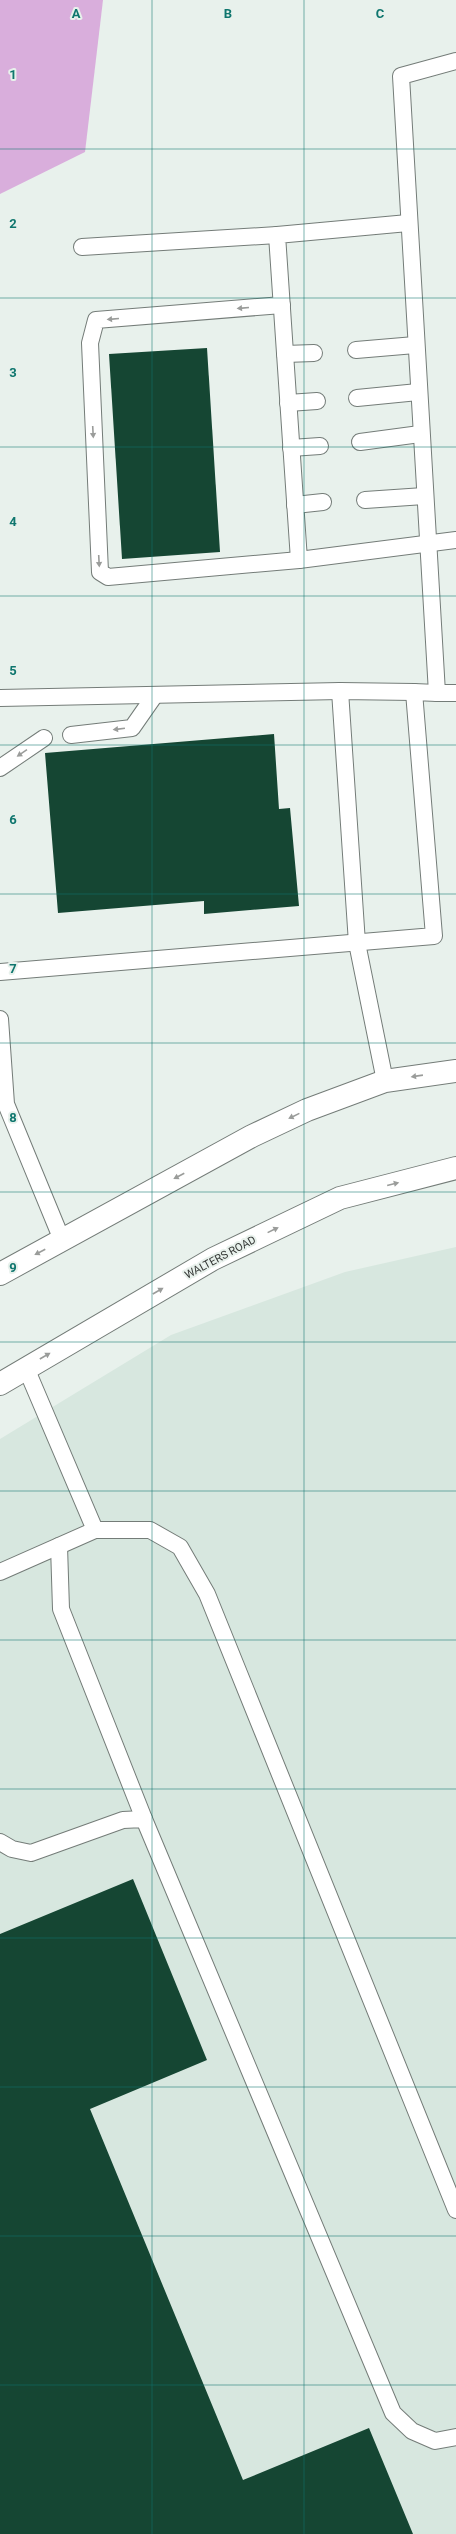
<svg xmlns="http://www.w3.org/2000/svg" width="456" height="2534" font-family="Roboto,sans-serif">
	<style>
		.built { fill: #d7e7df }
		.forest { fill: #d9aedc }
		.building { fill: #154633 }
		.lines { fill: none; stroke-linecap: round; stroke-linejoin: round }
		.service-casing { stroke: #747c78; stroke-width: 18 }
		.tertiary-casing { stroke: #747c78; stroke-width: 24 }
		.service { stroke: #fff; stroke-width: 16 }
		.tertiary { stroke: #fff; stroke-width: 22 }
		.oneway { fill: #9a9c9a }
		.grid { fill: none; stroke: #0f766e; stroke-width: 1; stroke-opacity: 0.55 }
		.labels { text-anchor: middle; stroke-width: 4; stroke-linejoin: round; paint-order: stroke }
		.street-label { font-size: 11px; fill: #353836; stroke: #e8f1ec }
		.grid-label { font-size: 13px; text-anchor: middle; font-weight: bold; fill: #0f766e; stroke: #e8f1ec; stroke-width: 4; stroke-linejoin: round; paint-order: stroke }
	</style>
	<rect width="100%" height="100%" fill="#e8f1ec"/>
	<polygon class="built" points="456,1247 456,2534 0,2534 0,1439 171,1335 345,1272"/>
	<polygon class="forest" points="0,0 103,0 85,152 0,194"/>
	<g class="building">
		<polygon points="207,348 220,552 122,559 109,354"/>
		<polygon points="274,734 279,809 290,808 299,906 204,914 204,901 58,913 45,753"/>
		<polygon points="133,1879 207,2060 90,2109 243,2480 369,2428 413,2534 0,2534 0,1934"/>
	</g>
	<g class="lines">
		<g class="service-casing">
			<g id="service">
				<polyline points="456,61 401,76 437,693 456,693"/>
				<polyline points="408,223 277,235 299,560 456,540"/>
				<polyline points="82,247 277,235"/>
				<polyline points="282,305 96,320 90,343 100,572 108,577 299,560"/>
				<polyline points="356,350 415,345"/>
				<polyline points="285,354 314,353"/>
				<polyline points="357,398 418,392"/>
				<polyline points="288,403 317,401"/>
				<polyline points="360,442 420,434"/>
				<polyline points="291,448 320,446"/>
				<polyline points="365,500 424,496"/>
				<polyline points="295,505 323,502"/>
				<polyline points="0,698 340,691"/>
				<polyline points="71,735 132,728 155,695"/>
				<polyline points="0,768 44,738"/>
				<polyline points="0,972 434,936 414,692 437,693"/>
				<polyline points="0,1019 6,1104 62,1240"/>
				<polyline points="385,1081 357,943 340,691 414,692"/>
				<polyline points="95,1530 150,1530 180,1547 207,1594 456,2210"/>
				<polyline points="59,1546 61,1609 144,1819"/>
				<polyline points="0,1572 95,1530 26,1368"/>
				<polyline points="0,1842 12,1849 31,1853 123,1820 144,1819 393,2413 412,2431 435,2441 456,2437"/>
			</g>
		</g>
		<g class="tertiary-casing">
			<g id="tertiary">
				<polyline points="0,1274 252,1136 307,1110 385,1081 456,1071"/>
				<polyline points="0,1384 213,1259 340,1198 456,1168"/>
			</g>
		</g>
		<use href="#service" class="service"/>
		<use href="#tertiary" class="tertiary"/>
	</g>
	<defs><path id="oneway-solid" d="M-6-.8H1V-3.2L6.5 0L1 3.2V.8H-6Z"/></defs>
	<g class="oneway">
		<use href="#oneway-solid" transform="translate(243 308) rotate(175)"/>
		<use href="#oneway-solid" transform="translate(113 319) rotate(175)"/>
		<use href="#oneway-solid" transform="translate(93 432) rotate(87)"/>
		<use href="#oneway-solid" transform="translate(99 561) rotate(87)"/>
		<use href="#oneway-solid" transform="translate(119 729) rotate(173)"/>
		<use href="#oneway-solid" transform="translate(22 753) rotate(146)"/>
		<use href="#oneway-solid" transform="translate(417 1076) rotate(172)"/>
		<use href="#oneway-solid" transform="translate(294 1116) rotate(154)"/>
		<use href="#oneway-solid" transform="translate(179 1176) rotate(152)"/>
		<use href="#oneway-solid" transform="translate(393 1184) rotate(-14)"/>
		<use href="#oneway-solid" transform="translate(273 1230) rotate(-26)"/>
		<use href="#oneway-solid" transform="translate(40 1252) rotate(152)"/>
		<use href="#oneway-solid" transform="translate(158 1291) rotate(-30)"/>
		<use href="#oneway-solid" transform="translate(45 1356) rotate(-30)"/>
	</g>
	<path class="grid" d="M152,0V2534M304,0V2534M0,149H456M0,298H456M0,447H456M0,596H456M0,745H456M0,894H456M0,1043H456M0,1192H456M0,1342H456M0,1491H456M0,1640H456M0,1789H456M0,1938H456M0,2087H456M0,2236H456M0,2385H456"/>
	<g class="labels">
		<g class="street-label">
			<text transform="translate(220 1257) rotate(-28)" y="4">WALTERS ROAD</text>
		</g>
	</g>
	<g class="grid-label">
		<text x="76" y="18">A</text>
		<text x="228" y="18">B</text>
		<text x="380" y="18">C</text>
		<text x="13" y="79">1</text>
		<text x="13" y="228">2</text>
		<text x="13" y="377">3</text>
		<text x="13" y="526">4</text>
		<text x="13" y="675">5</text>
		<text x="13" y="824">6</text>
		<text x="13" y="973">7</text>
		<text x="13" y="1122">8</text>
		<text x="13" y="1272">9</text>
	</g>
</svg>
